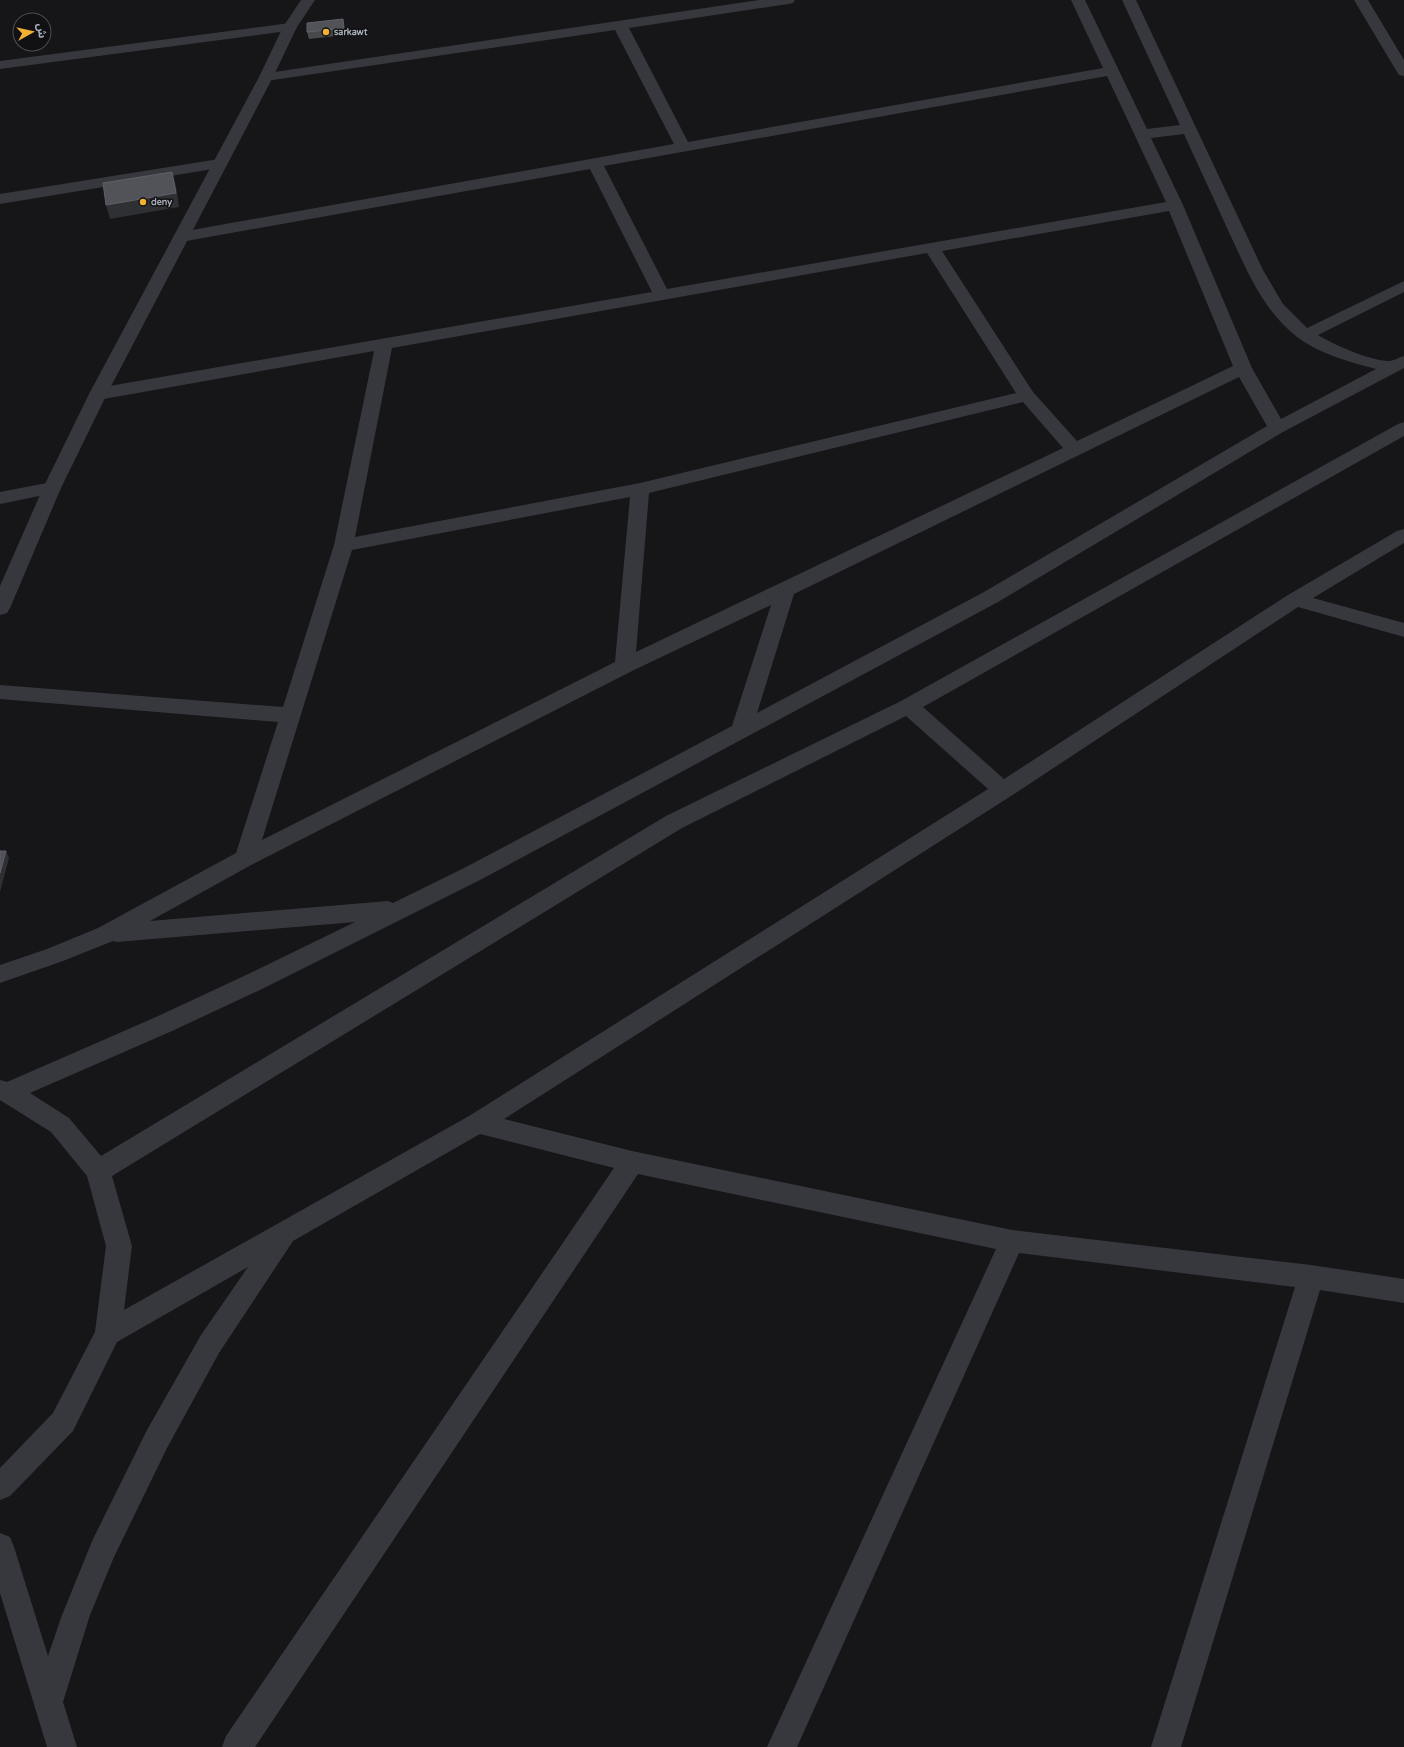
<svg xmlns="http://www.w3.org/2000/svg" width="1404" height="1747" font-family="'Varela Round','Noto Sans Arabic',sans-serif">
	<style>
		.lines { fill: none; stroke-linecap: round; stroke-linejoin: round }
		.minor { fill: #37383d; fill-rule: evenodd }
		.tertiary { fill: #37383d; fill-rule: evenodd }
		.wall { fill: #47494d }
		.shaded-wall { fill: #2f3033 }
		.building { fill: #525359; stroke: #5f6168 }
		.poi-dot { fill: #f2b134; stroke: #111113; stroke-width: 1.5 }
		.labels { text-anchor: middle; stroke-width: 3; stroke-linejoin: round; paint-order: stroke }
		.far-poi-label { font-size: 9px; font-weight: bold; fill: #a8adb8; stroke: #111113; text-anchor: start }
	</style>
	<rect width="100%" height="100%" fill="#161618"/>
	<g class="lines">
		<g class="minor">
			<path d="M759,0H795L793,3L788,4L629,28L688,142L1103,68L1071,0H1085L1147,129L1180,125L1122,0H1136L1263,270L1283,304L1307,328L1404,281V292L1318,335C1334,345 1371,361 1389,361C1394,361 1399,357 1404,356V368L1283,432L998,602L480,880L260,990L172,1031L30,1093L69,1118L101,1156L666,816L901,701L1398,424L1404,422V436L923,707L1004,779L1288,595L1397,531L1404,529V543L1313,598L1404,623V637L1298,607L1011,796L504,1119L632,1151L1012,1230L1311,1265L1404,1279V1303L1320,1290L1181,1747H1151L1295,1287L1019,1253L797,1747H767L996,1249L638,1174L255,1747H222L226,1736L614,1168L480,1134L293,1241L219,1353L167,1448L114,1557L90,1615L63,1702L77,1747H47L0,1593V1533L10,1537L14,1547L48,1656L62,1615L93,1539L147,1430L201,1335L248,1267L117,1342L73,1431L10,1496L0,1500V1468L53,1413L95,1332L106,1246L87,1176L51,1132L0,1100V1080L7,1082L156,1017L244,976L355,922L117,942L113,941L63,961L0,983V965L47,949L98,928L236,853L278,722L0,699V685L283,707L334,545L374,351L98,400L92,398L89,394L92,390L98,388L652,292L590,169L181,242L175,240L173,237L175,234L181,232L674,144L615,30L266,81L261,80L259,77L261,74ZM1107,76L1166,202L667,289L604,166ZM1184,134C1198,165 1213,197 1227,228C1246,268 1262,310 1297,337C1320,354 1349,362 1376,369L1281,419L1252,368L1183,205L1151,138ZM1169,211L1233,366L1077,441L1033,392L942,251ZM927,253L1016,393L640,483L355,537L392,348ZM1239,377L1267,426L984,592L757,713L794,594ZM1023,402L1063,448L636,652L649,493ZM630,497L615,662L262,840L352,550ZM771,605L732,726L464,868L393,903L388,901L150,921L253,864L632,671ZM906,716L988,789L469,1116L124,1310L132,1246L112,1176L682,828Z"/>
			<polygon points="1354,0 1368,0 1404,60 1404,76 1399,75 1397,72"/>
			<polygon points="290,23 295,24 297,27 295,30 0,69 0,61"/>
			<polygon points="219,159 225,161 227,164 225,167 0,204 0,194"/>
			<polygon points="52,482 59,484 61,488 59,492 0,504 0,492"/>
		</g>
		<polygon class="tertiary" points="301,0 315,0 297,27 273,77 107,394 61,488 10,608 7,613 0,615 0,586 43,488 89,394 259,77 283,27"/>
	</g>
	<polygon class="wall" points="343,19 345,35 309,39 307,32"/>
	<g class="shaded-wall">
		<polygon points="172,172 176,186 179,207 110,219 106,205"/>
		<polygon points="6,851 9,858 0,892 0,873"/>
	</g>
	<g class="building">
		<polygon points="343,19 344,28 307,32 307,23"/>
		<polygon points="172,172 176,193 106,205 103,183"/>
		<polygon points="0,851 6,851 0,873"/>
	</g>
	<g class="poi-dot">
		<circle cx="326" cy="32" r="4"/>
		<circle cx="143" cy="202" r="4"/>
	</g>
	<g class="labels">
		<g class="far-poi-label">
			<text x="334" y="35">sarkawt</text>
			<text x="151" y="205">deny</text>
		</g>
	</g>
	<g transform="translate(32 32) rotate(82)"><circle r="19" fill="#111113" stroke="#4d4f55"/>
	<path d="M0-3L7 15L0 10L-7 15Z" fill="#f2b134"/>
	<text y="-6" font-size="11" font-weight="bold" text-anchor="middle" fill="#a8adb8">ش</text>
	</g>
</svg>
